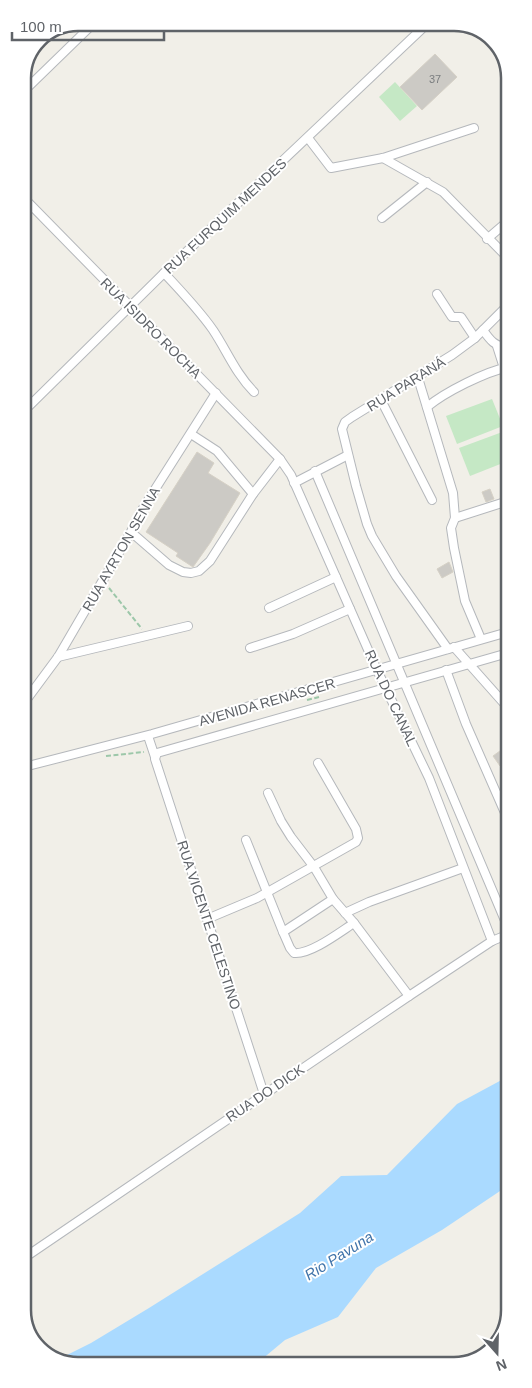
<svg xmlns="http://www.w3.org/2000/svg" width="532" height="1388" font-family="Arial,sans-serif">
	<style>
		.green { fill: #c5e8c5 }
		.water { fill: #aadaff }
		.building { fill: #cccac5; stroke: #d6d1c6 }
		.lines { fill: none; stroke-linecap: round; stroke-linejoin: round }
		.street-casing { stroke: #b5b8bc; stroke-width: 10 }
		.path { stroke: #9cc7a9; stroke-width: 2; stroke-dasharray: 5 2.5; stroke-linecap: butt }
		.street { stroke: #fff; stroke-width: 8 }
		.labels { text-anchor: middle; stroke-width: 4; stroke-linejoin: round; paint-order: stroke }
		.number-label { font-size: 11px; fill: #7a7d7f }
		.street-label { font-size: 14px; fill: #5f6368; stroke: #fff }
		.water-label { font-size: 15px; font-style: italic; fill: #4174aa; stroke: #fff }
		.rim { fill: none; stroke: #5f6368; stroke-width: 2.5 }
	</style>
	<rect width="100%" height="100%" fill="#f1efe8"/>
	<g class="green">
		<polygon points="395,82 417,106 400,121 379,97"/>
		<polygon points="492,399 503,426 457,444 446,416"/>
		<polygon points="505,431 508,440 508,461 470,476 459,448"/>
	</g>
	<polygon class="water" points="509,1076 509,1187 506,1187 442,1230 376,1268 338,1317 285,1340 255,1365 74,1365 59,1359 91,1343 149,1308 300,1213 341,1176 387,1175 457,1104"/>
	<g class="building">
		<polygon points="435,54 457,77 422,110 400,87"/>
		<polygon points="197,452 214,463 208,473 240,493 210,543 193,567 176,556 178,553 146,532"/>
		<polygon points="490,489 494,499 486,502 482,492"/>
		<polygon points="449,562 453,572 442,578 437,569"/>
		<polygon points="504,748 509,754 509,760 500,766 493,756"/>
	</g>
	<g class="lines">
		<g class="street-casing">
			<g id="street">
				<polyline points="23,92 94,23"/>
				<polyline points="308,138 331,168 383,158 474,128"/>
				<polyline points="383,158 443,192 508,258"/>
				<polyline points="23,197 280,459 291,475 377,670 429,778 492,941"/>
				<polyline points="382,218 427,182"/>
				<polyline points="487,239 508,221"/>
				<path d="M164,273C181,291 199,310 213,330C227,351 236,374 254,392"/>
				<polyline points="437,294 452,317 461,317 475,338"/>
				<path d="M483,330C490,340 495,347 508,347"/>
				<polyline points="497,346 504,368"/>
				<polyline points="418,378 453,493 455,518 451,528 454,548 465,601 481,639"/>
				<polyline points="381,400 432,500"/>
				<path d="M427,407C445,392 485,372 508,367"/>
				<polyline points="23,412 164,273 428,23"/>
				<polyline points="191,434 217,451 253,494"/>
				<polyline points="315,471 509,930"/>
				<polyline points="294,483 348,455"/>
				<polyline points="455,518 508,501"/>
				<polyline points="131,532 169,565 183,572 191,573 199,571 210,561 253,494 280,459"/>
				<polyline points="269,608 336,577"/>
				<polyline points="454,647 509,709"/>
				<polyline points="250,648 293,634 350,609"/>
				<polyline points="448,649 396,576 372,536 367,524 356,486 342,429 345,422 352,417 452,355 475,338 508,305"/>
				<polyline points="58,657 188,626"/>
				<polyline points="446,670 466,724 509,822"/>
				<polyline points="24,703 58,657 131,532 140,513 216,393"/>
				<polyline points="148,736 155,757"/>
				<polyline points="24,767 152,734 508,632"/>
				<polyline points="268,793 281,821 291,837 314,867 333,899 354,923 409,996"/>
				<path d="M246,840L283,932L290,948L294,953C310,955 340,932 354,923"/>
				<polyline points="345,913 369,902 463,868"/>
				<polyline points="207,919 257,898 356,842 358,838 356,829 318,763"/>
				<polyline points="283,932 333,899"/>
				<polyline points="264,1094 155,759 157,753 508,653"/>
				<polyline points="24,1258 409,996 492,941 509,934"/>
			</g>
		</g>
		<g class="path">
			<polyline points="109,588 142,629"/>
			<polyline points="307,700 319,697"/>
			<polyline points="106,756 144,752"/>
		</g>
		<use href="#street" class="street"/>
	</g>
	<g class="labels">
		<g class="number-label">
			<text x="435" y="83">37</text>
		</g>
		<g class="street-label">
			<text transform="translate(225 216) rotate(-43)" y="5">RUA FURQUIM MENDES</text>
			<text transform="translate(151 328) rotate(45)" y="5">RUA ISIDRO ROCHA</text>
			<text transform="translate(406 384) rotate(-32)" y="5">RUA PARANÁ</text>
			<text transform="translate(121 549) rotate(-60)" y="5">RUA AYRTON SENNA</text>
			<text transform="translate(391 698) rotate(65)" y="5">RUA DO CANAL</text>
			<text transform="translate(267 702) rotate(-16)" y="5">AVENIDA RENASCER</text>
			<text transform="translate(209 925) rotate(72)" y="5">RUA VICENTE CELESTINO</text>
			<text transform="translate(265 1093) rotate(-34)" y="5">RUA DO DICK</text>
		</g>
		<g class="water-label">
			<text transform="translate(339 1256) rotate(-32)" y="5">Rio Pavuna</text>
		</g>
	</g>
	<path d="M0 0H532V1388H0ZM78 31H454A47 47 0 0 1 501 78V1310A47 47 0 0 1 454 1357H78A47 47 0 0 1 31 1310V78A47 47 0 0 1 78 31Z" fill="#fff" fill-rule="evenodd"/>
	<path class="rim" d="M78 31H454A47 47 0 0 1 501 78V1310A47 47 0 0 1 454 1357H78A47 47 0 0 1 31 1310V78A47 47 0 0 1 78 31Z"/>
	<g transform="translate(497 1353) rotate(160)" stroke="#ffffff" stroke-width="4" paint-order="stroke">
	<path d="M0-4L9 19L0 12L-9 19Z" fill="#5f6368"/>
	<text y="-8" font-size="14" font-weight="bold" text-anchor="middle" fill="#5f6368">N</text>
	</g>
	<path d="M12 32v8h152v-8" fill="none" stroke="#5f6368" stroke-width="2.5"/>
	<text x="20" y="32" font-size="15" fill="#5f6368" stroke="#ffffff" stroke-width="4" paint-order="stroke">100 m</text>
</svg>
